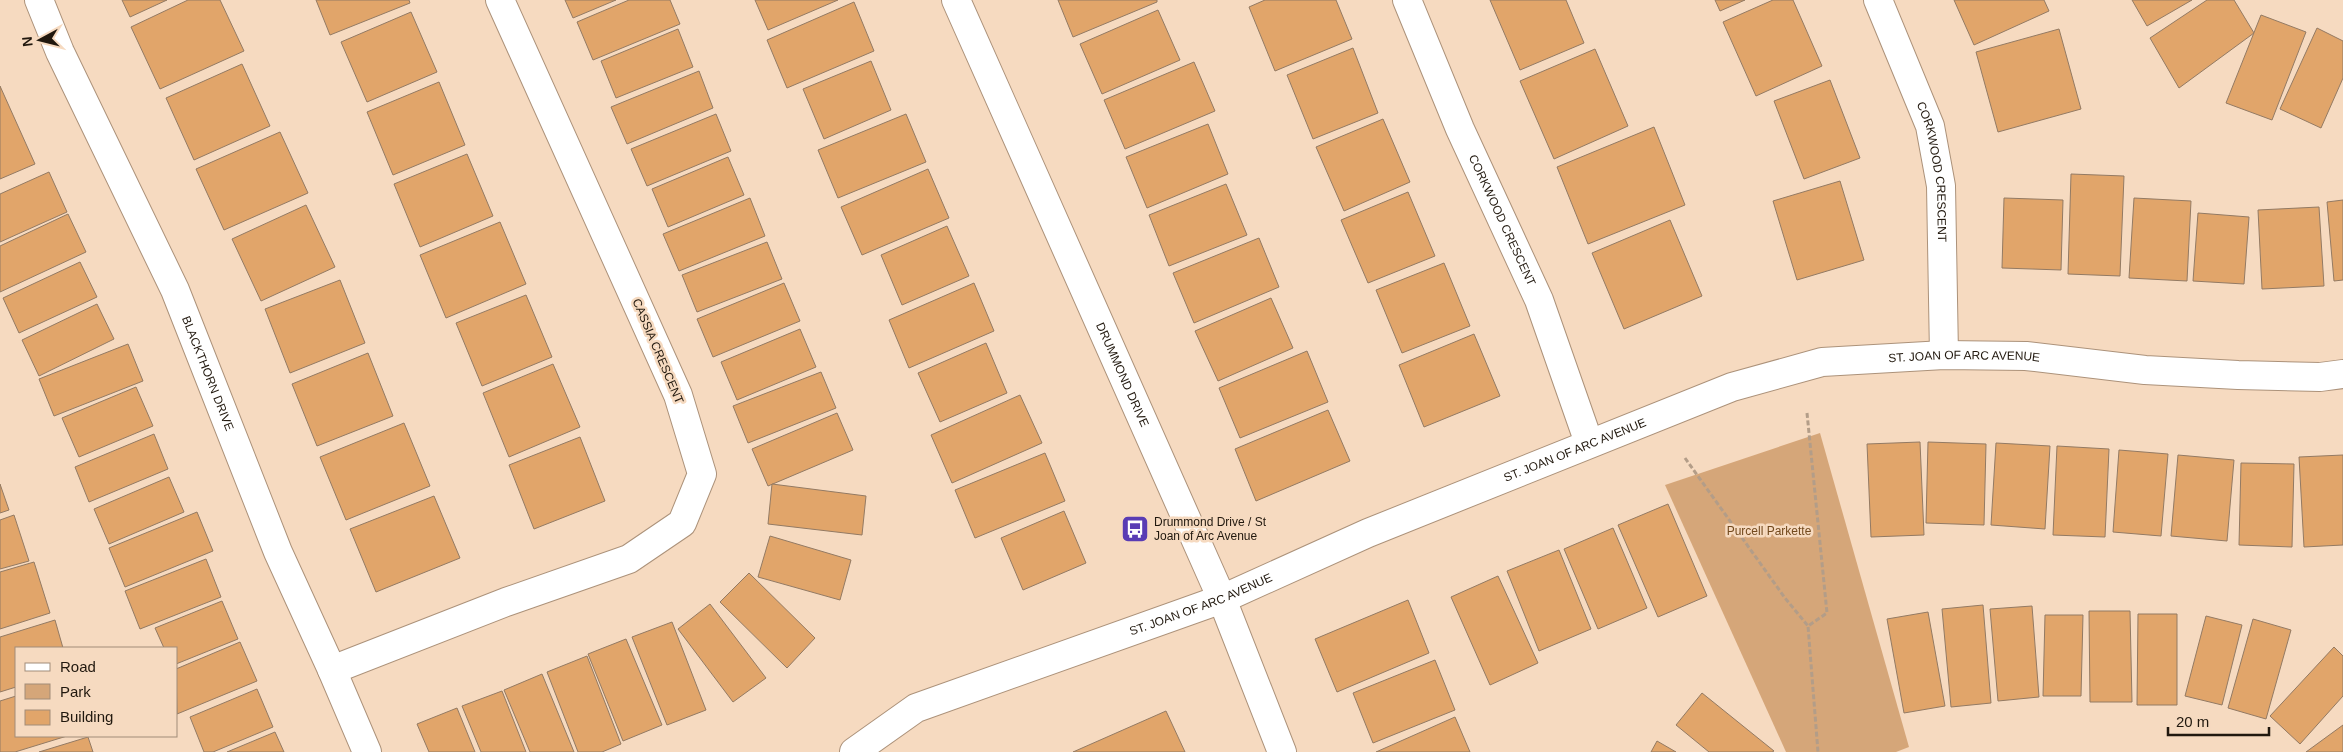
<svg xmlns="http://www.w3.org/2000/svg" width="2343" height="752" font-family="Helvetica,sans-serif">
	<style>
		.green { fill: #d5a679 }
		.building { fill: #e1a56a; stroke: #937a63 }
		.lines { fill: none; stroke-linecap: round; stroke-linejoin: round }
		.street-casing { stroke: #ac927a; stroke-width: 30 }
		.secondary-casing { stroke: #ac927a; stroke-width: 30 }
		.path { stroke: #b39d88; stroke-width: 3; stroke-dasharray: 5 2.5; stroke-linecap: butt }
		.street { stroke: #fff; stroke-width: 28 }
		.secondary { stroke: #fff; stroke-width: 28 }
		.labels { text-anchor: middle; stroke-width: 5; stroke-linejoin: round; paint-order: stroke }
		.street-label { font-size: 12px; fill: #21180e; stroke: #f6dac0 }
		.poi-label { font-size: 12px; fill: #21180e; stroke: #f6dac0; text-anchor: start }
		.park-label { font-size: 12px; fill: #734a1e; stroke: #f6dac0 }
	</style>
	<rect width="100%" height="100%" fill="#f6dac0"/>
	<polygon class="green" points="1820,433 1909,747 1896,752 1786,752 1665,485"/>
	<g class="building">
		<polygon points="122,0 167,0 130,17"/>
		<polygon points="188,0 220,0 244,51 160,89 131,27"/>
		<polygon points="316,0 409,0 410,3 330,35"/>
		<polygon points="565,0 616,0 573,18"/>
		<polygon points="629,0 670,0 680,24 593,60 577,22"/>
		<polygon points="755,0 838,0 768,30"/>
		<polygon points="1058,0 1157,0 1157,2 1073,37"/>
		<polygon points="1265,0 1336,0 1352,39 1275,71 1249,7"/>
		<polygon points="1490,0 1566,0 1584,43 1520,70"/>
		<polygon points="1715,0 1745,0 1720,11"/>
		<polygon points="1773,0 1793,0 1822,66 1756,96 1723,22"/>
		<polygon points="1954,0 2044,0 2049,11 1974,45"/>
		<polygon points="2132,0 2192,0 2147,26"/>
		<polygon points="2207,0 2234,0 2254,33 2179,88 2150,38"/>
		<polygon points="854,2 874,51 787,88 767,40"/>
		<polygon points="1158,10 1180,60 1102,94 1080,44"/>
		<polygon points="411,12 437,72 367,102 341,42"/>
		<polygon points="2261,15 2306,32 2272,120 2226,103"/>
		<polygon points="2317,28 2343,41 2343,78 2321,128 2280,109"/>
		<polygon points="678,29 693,67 616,98 601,61"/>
		<polygon points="2059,29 2081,109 1998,132 1976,52"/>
		<polygon points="1353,48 1378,113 1313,139 1287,75"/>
		<polygon points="1595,49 1628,126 1554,159 1520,81"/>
		<polygon points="871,61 891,110 824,139 803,89"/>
		<polygon points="1194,62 1215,111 1125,149 1104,100"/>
		<polygon points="242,64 270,126 194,160 166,98"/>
		<polygon points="699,71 713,108 627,144 611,107"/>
		<polygon points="1830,80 1860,158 1804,179 1774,101"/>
		<polygon points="439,82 465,145 393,175 367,112"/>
		<polygon points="0,86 35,164 0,179"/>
		<polygon points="716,114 731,151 647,186 631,149"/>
		<polygon points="906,114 926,162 838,198 818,150"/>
		<polygon points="1383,119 1410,182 1344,211 1316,147"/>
		<polygon points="1208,124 1228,174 1147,208 1126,157"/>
		<polygon points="1654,127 1685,205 1588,244 1557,167"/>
		<polygon points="280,132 308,193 224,230 196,169"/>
		<polygon points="467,154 493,216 420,247 394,184"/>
		<polygon points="728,157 744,195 668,227 652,189"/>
		<polygon points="928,169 949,218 862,255 841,207"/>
		<polygon points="49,172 67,212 0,242 0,194"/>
		<polygon points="2071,174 2124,176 2120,276 2068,274"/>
		<polygon points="1840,181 1864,260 1797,280 1773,201"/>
		<polygon points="1226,184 1247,235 1169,266 1149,215"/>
		<polygon points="1408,192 1435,256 1368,283 1341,220"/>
		<polygon points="750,198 765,236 679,271 663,234"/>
		<polygon points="2004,198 2063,200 2061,270 2002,268"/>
		<polygon points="2134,198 2191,201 2187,281 2129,278"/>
		<polygon points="2343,200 2343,280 2334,281 2327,202"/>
		<polygon points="306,205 335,267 261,301 232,239"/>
		<polygon points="2319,207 2324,286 2262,289 2258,210"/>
		<polygon points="2198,213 2249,217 2244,284 2193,281"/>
		<polygon points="68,214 86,252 0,292 0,246"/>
		<polygon points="1670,220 1702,296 1624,329 1592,253"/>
		<polygon points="500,222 526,284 446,318 420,255"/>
		<polygon points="947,226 969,276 902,305 881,255"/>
		<polygon points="1259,238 1279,287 1194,323 1173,273"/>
		<polygon points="767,242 782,279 697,312 682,275"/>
		<polygon points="80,262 97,297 19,333 3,298"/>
		<polygon points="1444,263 1470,326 1402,353 1376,290"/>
		<polygon points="340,280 365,343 290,373 265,309"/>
		<polygon points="784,283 800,321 713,357 697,319"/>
		<polygon points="974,283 994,331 909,368 889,320"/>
		<polygon points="526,295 552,357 482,386 456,323"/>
		<polygon points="1271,298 1293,348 1218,381 1195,331"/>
		<polygon points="97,304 114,339 39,376 22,340"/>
		<polygon points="800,329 816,367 737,400 721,362"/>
		<polygon points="1474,334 1500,396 1424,427 1399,365"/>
		<polygon points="986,343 1007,393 940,422 918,373"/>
		<polygon points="128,344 143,381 54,416 39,379"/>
		<polygon points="1307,351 1328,402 1240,438 1219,388"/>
		<polygon points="368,353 393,416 317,446 292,384"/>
		<polygon points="553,364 580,427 509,457 483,393"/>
		<polygon points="821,372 836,408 748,443 733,406"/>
		<polygon points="136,387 153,426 79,457 62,418"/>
		<polygon points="1020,395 1042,443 952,483 931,435"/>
		<polygon points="1328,410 1350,461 1256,501 1235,449"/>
		<polygon points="837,413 853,450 768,486 752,449"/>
		<polygon points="404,423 430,486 346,520 320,457"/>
		<polygon points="154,434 168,469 89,502 75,467"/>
		<polygon points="580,437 605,501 534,529 509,465"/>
		<polygon points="1920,442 1924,535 1871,537 1867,444"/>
		<polygon points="1928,442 1986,444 1984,525 1926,523"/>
		<polygon points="1996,443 2050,446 2045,529 1991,525"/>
		<polygon points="2057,446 2109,449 2105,537 2053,535"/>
		<polygon points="2119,450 2168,454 2161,536 2113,532"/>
		<polygon points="1045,453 1065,501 975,538 955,490"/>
		<polygon points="2178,455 2234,460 2227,541 2171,536"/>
		<polygon points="2343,455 2343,545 2304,547 2299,457"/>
		<polygon points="2241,463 2294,464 2292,547 2239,545"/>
		<polygon points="169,477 184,512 109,544 94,509"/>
		<polygon points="0,484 9,510 0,513"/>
		<polygon points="772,484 866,496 862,535 768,524"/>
		<polygon points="434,496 460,558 376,592 350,529"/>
		<polygon points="1668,504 1707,596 1658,617 1618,525"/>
		<polygon points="1064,511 1086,563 1023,590 1001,538"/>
		<polygon points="197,512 213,551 125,587 109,548"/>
		<polygon points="14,515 29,561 0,569 0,520"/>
		<polygon points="1613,528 1647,608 1598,629 1564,549"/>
		<polygon points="770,536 851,560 840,600 758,577"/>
		<polygon points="1559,550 1591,629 1539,651 1507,571"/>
		<polygon points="206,559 221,597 140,629 125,591"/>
		<polygon points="34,562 50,613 0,629 0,572"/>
		<polygon points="749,573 815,638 787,668 720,602"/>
		<polygon points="1498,576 1538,663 1490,685 1451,597"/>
		<polygon points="1408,600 1429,653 1337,692 1315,639"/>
		<polygon points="222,601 238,639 176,664 176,648 164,648 155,628"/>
		<polygon points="710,604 766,678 733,702 678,629"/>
		<polygon points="1983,605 1991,703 1951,707 1942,609"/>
		<polygon points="2032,606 2039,697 1998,701 1990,609"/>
		<polygon points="2089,611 2130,611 2132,702 2090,702"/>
		<polygon points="1928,612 1945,706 1904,713 1887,619"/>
		<polygon points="2138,614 2177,614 2177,705 2137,705"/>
		<polygon points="2045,615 2083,615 2081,696 2043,696"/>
		<polygon points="2206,616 2242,625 2222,705 2185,696"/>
		<polygon points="2253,619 2291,630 2266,719 2228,708"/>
		<polygon points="55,620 63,648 16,648 16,687 0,692 0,637"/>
		<polygon points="672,622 706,710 667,725 632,637"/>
		<polygon points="626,639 662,725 623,741 588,654"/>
		<polygon points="240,642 257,681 177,714 176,669"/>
		<polygon points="2334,647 2343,656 2343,696 2300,744 2270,716"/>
		<polygon points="587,656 621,744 602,752 578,752 547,672"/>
		<polygon points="1435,660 1455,710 1373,743 1353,693"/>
		<polygon points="542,674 574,752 530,752 504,690"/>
		<polygon points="257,689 273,727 213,752 204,752 190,717"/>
		<polygon points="502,691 526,752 481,752 462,706"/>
		<polygon points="1702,693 1774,751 1772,752 1709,752 1676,725"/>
		<polygon points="16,696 16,736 67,736 15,752 0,752 0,701"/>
		<polygon points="457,708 475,752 429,752 417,724"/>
		<polygon points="1166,711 1185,752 1073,752"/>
		<polygon points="1455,717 1470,752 1376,752"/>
		<polygon points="2343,725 2343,752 2306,752"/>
		<polygon points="275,732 284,752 227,752"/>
		<polygon points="88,737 93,752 39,752"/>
		<polygon points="1657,741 1676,752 1651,752"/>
	</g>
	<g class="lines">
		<g class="street-casing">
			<g id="street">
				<path id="s1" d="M39,0L60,52L175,290L278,552L332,670L367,752"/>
				<path id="s2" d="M1407,0L1460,129L1539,300L1589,443"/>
				<path id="s3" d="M1878,0L1930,126L1941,186L1944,355"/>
				<polyline points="332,670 506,602 629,559 682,523 702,474 678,395 500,0"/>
			</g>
		</g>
		<g class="secondary-casing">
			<g id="secondary">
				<path id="s4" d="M956,0L1222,599L1282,752"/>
				<path id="s5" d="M854,752L916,708L1222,599L1368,533L1732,387L1822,362L1944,355L2026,356L2145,370L2238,375L2320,377L2343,374"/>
			</g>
		</g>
		<g class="path">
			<polyline points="1807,413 1827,613 1808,626 1818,752"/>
			<polyline points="1685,458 1785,598 1808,626"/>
		</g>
		<use href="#street" class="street"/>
		<use href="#secondary" class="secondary"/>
	</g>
	<defs>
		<g id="bus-square" transform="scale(1.4375)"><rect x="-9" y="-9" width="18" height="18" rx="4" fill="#593cb4" stroke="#f6dac0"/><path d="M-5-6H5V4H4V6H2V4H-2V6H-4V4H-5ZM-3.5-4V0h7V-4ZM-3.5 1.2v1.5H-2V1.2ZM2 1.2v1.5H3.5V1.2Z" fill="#fff"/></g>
	</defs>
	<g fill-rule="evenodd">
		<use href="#bus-square" x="1135" y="529"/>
	</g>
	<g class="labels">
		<g class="street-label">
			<text dy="4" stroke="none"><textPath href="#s3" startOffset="182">CORKWOOD CRESCENT</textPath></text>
			<text dy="4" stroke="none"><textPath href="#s2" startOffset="240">CORKWOOD CRESCENT</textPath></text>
			<text transform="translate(658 351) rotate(67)" y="4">CASSIA CRESCENT</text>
			<text dy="4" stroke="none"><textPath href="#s5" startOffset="1189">ST. JOAN OF ARC AVENUE</textPath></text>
			<text dy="4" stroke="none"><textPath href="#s1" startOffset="410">BLACKTHORN DRIVE</textPath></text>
			<text dy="4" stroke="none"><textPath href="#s4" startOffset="410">DRUMMOND DRIVE</textPath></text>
			<text dy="4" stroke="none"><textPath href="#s5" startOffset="784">ST. JOAN OF ARC AVENUE</textPath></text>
			<text dy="4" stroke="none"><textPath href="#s5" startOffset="379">ST. JOAN OF ARC AVENUE</textPath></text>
		</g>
		<g class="poi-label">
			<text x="1154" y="526">Drummond Drive / St<tspan x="1154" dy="14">Joan of Arc Avenue</tspan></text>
		</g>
		<g class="park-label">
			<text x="1769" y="535">Purcell Parkette</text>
		</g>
	</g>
	<rect x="15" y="647" width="162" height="90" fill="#f6dac0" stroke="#a18c79"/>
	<rect x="25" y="663" width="25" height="8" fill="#ffffff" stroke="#a18c79"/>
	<text x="60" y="672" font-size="15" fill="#21180e">Road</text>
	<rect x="25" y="684" width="25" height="15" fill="#d5a679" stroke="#a18c79"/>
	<text x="60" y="697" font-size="15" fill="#21180e">Park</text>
	<rect x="25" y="710" width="25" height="15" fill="#e1a56a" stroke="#a18c79"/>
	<text x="60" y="722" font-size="15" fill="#21180e">Building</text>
	<g transform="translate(40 40) rotate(263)" stroke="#f6dac0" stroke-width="4" paint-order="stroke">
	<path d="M0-4L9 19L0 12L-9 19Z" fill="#21180e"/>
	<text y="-8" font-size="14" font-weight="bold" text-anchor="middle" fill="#21180e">N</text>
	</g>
	<path d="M2168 727v8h101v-8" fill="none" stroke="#21180e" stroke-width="2.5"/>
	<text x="2176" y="727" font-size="15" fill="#21180e" stroke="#f6dac0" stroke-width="4" paint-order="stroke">20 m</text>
</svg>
